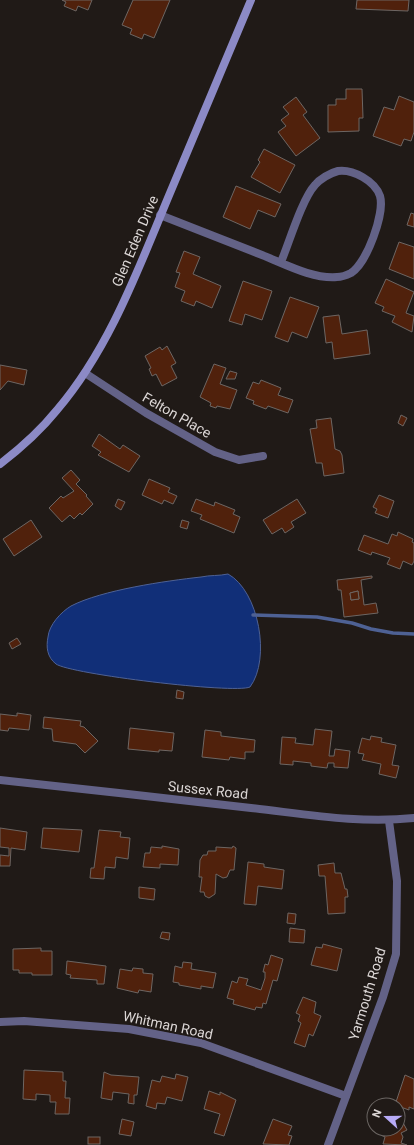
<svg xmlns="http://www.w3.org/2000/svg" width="414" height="1145" font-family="Roboto,sans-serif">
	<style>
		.water { fill: #112f78; stroke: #4e6194 }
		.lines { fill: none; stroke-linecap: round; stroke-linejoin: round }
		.stream { stroke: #4e6194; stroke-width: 3.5 }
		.building { fill: #50210c; stroke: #6d6663; fill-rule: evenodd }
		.minor { stroke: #636287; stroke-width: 8 }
		.secondary { stroke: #8c8ac6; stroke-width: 8 }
		.labels { text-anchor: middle; stroke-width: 3.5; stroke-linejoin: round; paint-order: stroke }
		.street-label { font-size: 14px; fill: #dcd7d6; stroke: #201a17 }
	</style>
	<rect width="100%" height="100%" fill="#201a17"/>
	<path class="water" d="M228,574C259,591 271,659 250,687C234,694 70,674 56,664C47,657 46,647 48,637C49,625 61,612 71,606C102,590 165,581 201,577C210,575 219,576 228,574Z"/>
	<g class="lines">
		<polyline class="stream" points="253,615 317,617 352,623 371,629 393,633 414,634"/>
	</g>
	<g class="building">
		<polygon points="62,0 92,0 88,10 78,6 76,11 64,6 66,2"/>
		<polygon points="133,0 170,0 154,38 144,34 142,39 130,34 132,29 122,25"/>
		<polygon points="357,0 409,0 408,11 356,9"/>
		<polygon points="346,89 362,89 363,118 359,118 359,131 328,132 328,105 336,105 336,99 346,99"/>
		<polygon points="399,96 414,102 414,132 411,141 404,139 401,146 373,136 384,107 394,110"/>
		<polygon points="296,97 307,112 303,115 320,138 296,156 278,132 286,126 281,120 289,114 283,107"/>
		<polygon points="264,149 295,165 280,193 251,177 260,162 258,160"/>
		<polygon points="236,186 281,204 275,217 258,210 250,229 223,217"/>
		<polygon points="411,213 414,214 414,227 407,225"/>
		<polygon points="399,242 414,247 414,279 389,269"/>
		<polygon points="184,251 200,257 193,274 221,286 212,308 196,301 194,306 181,301 185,291 175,287 180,273 176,272"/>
		<polygon points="386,279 414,292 406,313 414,316 412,332 392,322 395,316 382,311 384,307 375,303"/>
		<polygon points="243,281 272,291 262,320 245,314 242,325 229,321"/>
		<polygon points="290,297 319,307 307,338 292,332 288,342 275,337"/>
		<polygon points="339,315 342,334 367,330 370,354 334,359 332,342 326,343 323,317"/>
		<polygon points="167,346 176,363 171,366 177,378 162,386 156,374 152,376 149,369 151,368 145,356 160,347 162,350"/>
		<polygon points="214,364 226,368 220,384 237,390 230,409 217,406 216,408 210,406 211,403 200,397"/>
		<polygon points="0,365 27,370 24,385 8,381 0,390"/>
		<polygon points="230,371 237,373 235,379 226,379"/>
		<polygon points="261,380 281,388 278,395 293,400 288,413 268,406 266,409 253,404 254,401 246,398 253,382 259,384"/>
		<polygon points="401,415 407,418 403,426 398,423"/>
		<polygon points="331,418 335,449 340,451 342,455 344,473 324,476 322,463 316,463 310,429 317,428 316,420"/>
		<polygon points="99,434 120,449 123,445 140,456 129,472 98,455 101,452 92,446"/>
		<polygon points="71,470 80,480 76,484 87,495 86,496 93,504 82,515 80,513 74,519 70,515 62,522 49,508 61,496 63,498 74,491 62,478"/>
		<polygon points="149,479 170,488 168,492 177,496 173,504 164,500 162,504 142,495"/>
		<polygon points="379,495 394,501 388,518 375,513 377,509 373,507"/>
		<polygon points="118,499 125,502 121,510 115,506"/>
		<polygon points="196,499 214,506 215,502 235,510 233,514 240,517 234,533 200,519 202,515 191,511"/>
		<polygon points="297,499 306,513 291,522 294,527 285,533 282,528 272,534 263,520"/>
		<polygon points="31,520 42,537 14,556 3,539"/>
		<polygon points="182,520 189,522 187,529 180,527"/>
		<polygon points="398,532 413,539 412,542 414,543 414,561 412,565 403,561 400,569 387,564 390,558 372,552 371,555 358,550 364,535 388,544 392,534 397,536"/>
		<path d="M372,576V578L361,580L364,605L376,603L378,613L344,617L341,590H338L337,580ZM358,591L359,599L351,600L350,593Z"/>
		<polygon points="358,591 359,599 351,600 350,593"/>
		<polygon points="17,638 21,644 12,649 9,643"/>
		<polygon points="177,690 184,692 183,699 176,698"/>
		<polygon points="17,713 31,715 29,730 9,728 8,731 0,730 0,714 17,716"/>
		<polygon points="44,717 81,721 80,726 84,727 98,741 85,753 76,744 53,741 52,729 43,728"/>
		<polygon points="130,728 174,733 172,751 159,750 159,752 128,749"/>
		<polygon points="315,729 332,731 329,756 334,756 335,749 350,751 348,768 334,767 334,763 328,763 327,768 311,766 311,763 293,761 293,765 280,764 282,737 296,738 295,743 313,745"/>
		<polygon points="205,730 221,732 221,736 255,740 254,752 245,752 245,759 230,757 229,760 202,757"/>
		<polygon points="371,736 382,738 381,742 396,745 392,765 399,766 396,778 379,774 381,764 362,760 364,754 358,753 362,738 370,740"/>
		<polygon points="0,828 27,832 25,850 11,848 10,866 0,866 0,855 9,856 9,848 0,847"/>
		<polygon points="43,828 82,830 79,852 41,848"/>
		<polygon points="99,830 121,832 120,837 130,838 128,859 116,857 115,868 105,867 104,879 90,878 91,868 94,868"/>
		<polygon points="162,846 179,849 178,865 160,864 160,868 143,867 145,853 150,853 151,847 162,848"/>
		<polygon points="233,846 236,848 234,870 230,870 227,877 223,878 216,874 215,894 209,898 205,896 204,892 200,892 202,877 199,877 200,860 203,855 207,855 208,851 216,851 216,847 232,848"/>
		<polygon points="248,862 264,864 264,867 284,870 282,889 258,886 256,905 244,904"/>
		<polygon points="334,863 335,873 341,873 345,889 347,889 348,897 345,897 345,913 328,914 325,876 319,876 318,865"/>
		<polygon points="139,887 155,889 154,900 139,898"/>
		<polygon points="288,913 296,914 295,924 287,923"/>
		<polygon points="290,928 305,930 304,943 289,942"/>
		<polygon points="162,932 170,933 169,940 160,938"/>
		<polygon points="323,944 342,949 337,971 311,965 316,947 322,948"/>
		<polygon points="41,948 41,951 52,951 52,975 32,975 32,973 19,973 19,970 13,970 13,949"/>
		<polygon points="271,955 283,959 277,981 273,980 266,1004 263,1003 262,1008 256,1007 255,1010 233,1004 234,1000 227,998 232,981 237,983 239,977 248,979 246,985 261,990 265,978 265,972 263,972 265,964 268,965"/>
		<polygon points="67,961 106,966 104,984 97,984 97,980 70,978 71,975 66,974"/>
		<polygon points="183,962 192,963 191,969 216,973 213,988 201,986 201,989 179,985 179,983 173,982 175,966 182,968"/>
		<polygon points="133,968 143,969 143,973 153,974 151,992 139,990 138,993 117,988 120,969 132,971"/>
		<polygon points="303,997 316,1002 314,1013 321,1016 313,1036 309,1034 305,1047 294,1043 301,1023 298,1021 300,1015 296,1013"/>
		<polygon points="24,1070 63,1072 63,1081 66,1081 65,1098 70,1098 69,1114 55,1114 56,1102 50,1102 50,1095 36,1094 36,1100 23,1099"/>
		<polygon points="104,1072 111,1075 139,1077 137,1095 134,1095 134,1104 128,1103 129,1094 113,1092 112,1100 101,1098"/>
		<polygon points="176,1074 188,1077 182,1101 167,1097 165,1104 157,1103 156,1109 146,1106 152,1080 160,1082 162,1076 175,1079"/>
		<polygon points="405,1075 414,1079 414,1109 409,1107 409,1110 395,1105"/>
		<polygon points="209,1091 220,1095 220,1092 236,1100 224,1136 214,1133 220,1114 204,1109"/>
		<polygon points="122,1119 134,1122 131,1136 119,1134"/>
		<polygon points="273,1119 292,1126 288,1135 292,1136 289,1145 263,1144"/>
		<polygon points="401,1119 407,1130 401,1133 403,1137 401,1143 407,1145 383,1144 385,1137 381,1135 383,1129 398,1129 398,1120"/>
		<rect x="88" y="1137" width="12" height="7"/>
	</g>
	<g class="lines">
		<g class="minor">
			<path d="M160,215C194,228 228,242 262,255C285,264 312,279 337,277C341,277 347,275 351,273C367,263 385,213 380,196C375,181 353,169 338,171C330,173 320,179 315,185C302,199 289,243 281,262"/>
			<polyline points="85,373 146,413 215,452 239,460 263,456"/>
			<path d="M0,780C84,789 167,798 251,808C305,814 359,824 414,818"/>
			<polyline points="0,1022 24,1021 129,1029 201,1043 346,1096"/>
			<polyline points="328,1145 383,997 396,954 397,881 389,821"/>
		</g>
		<path class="secondary" d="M0,464C21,448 40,431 57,410C110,348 139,267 170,193C197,129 224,64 251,0"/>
	</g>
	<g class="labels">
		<g class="street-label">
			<text transform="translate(135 241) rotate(-67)" y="5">Glen Eden Drive</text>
			<text transform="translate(177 415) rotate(30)" y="5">Felton Place</text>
			<text transform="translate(208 790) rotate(6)" y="5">Sussex Road</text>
			<text transform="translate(367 994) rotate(-73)" y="5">Yarmouth Road</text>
			<text transform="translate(168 1025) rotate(12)" y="5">Whitman Road</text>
		</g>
	</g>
	<g transform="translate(386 1117) rotate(291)"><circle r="19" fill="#201a17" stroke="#6b6663"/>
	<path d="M0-3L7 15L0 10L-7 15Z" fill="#b7abf7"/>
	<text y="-6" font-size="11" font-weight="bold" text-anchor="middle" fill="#dcd7d6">N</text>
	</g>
</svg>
